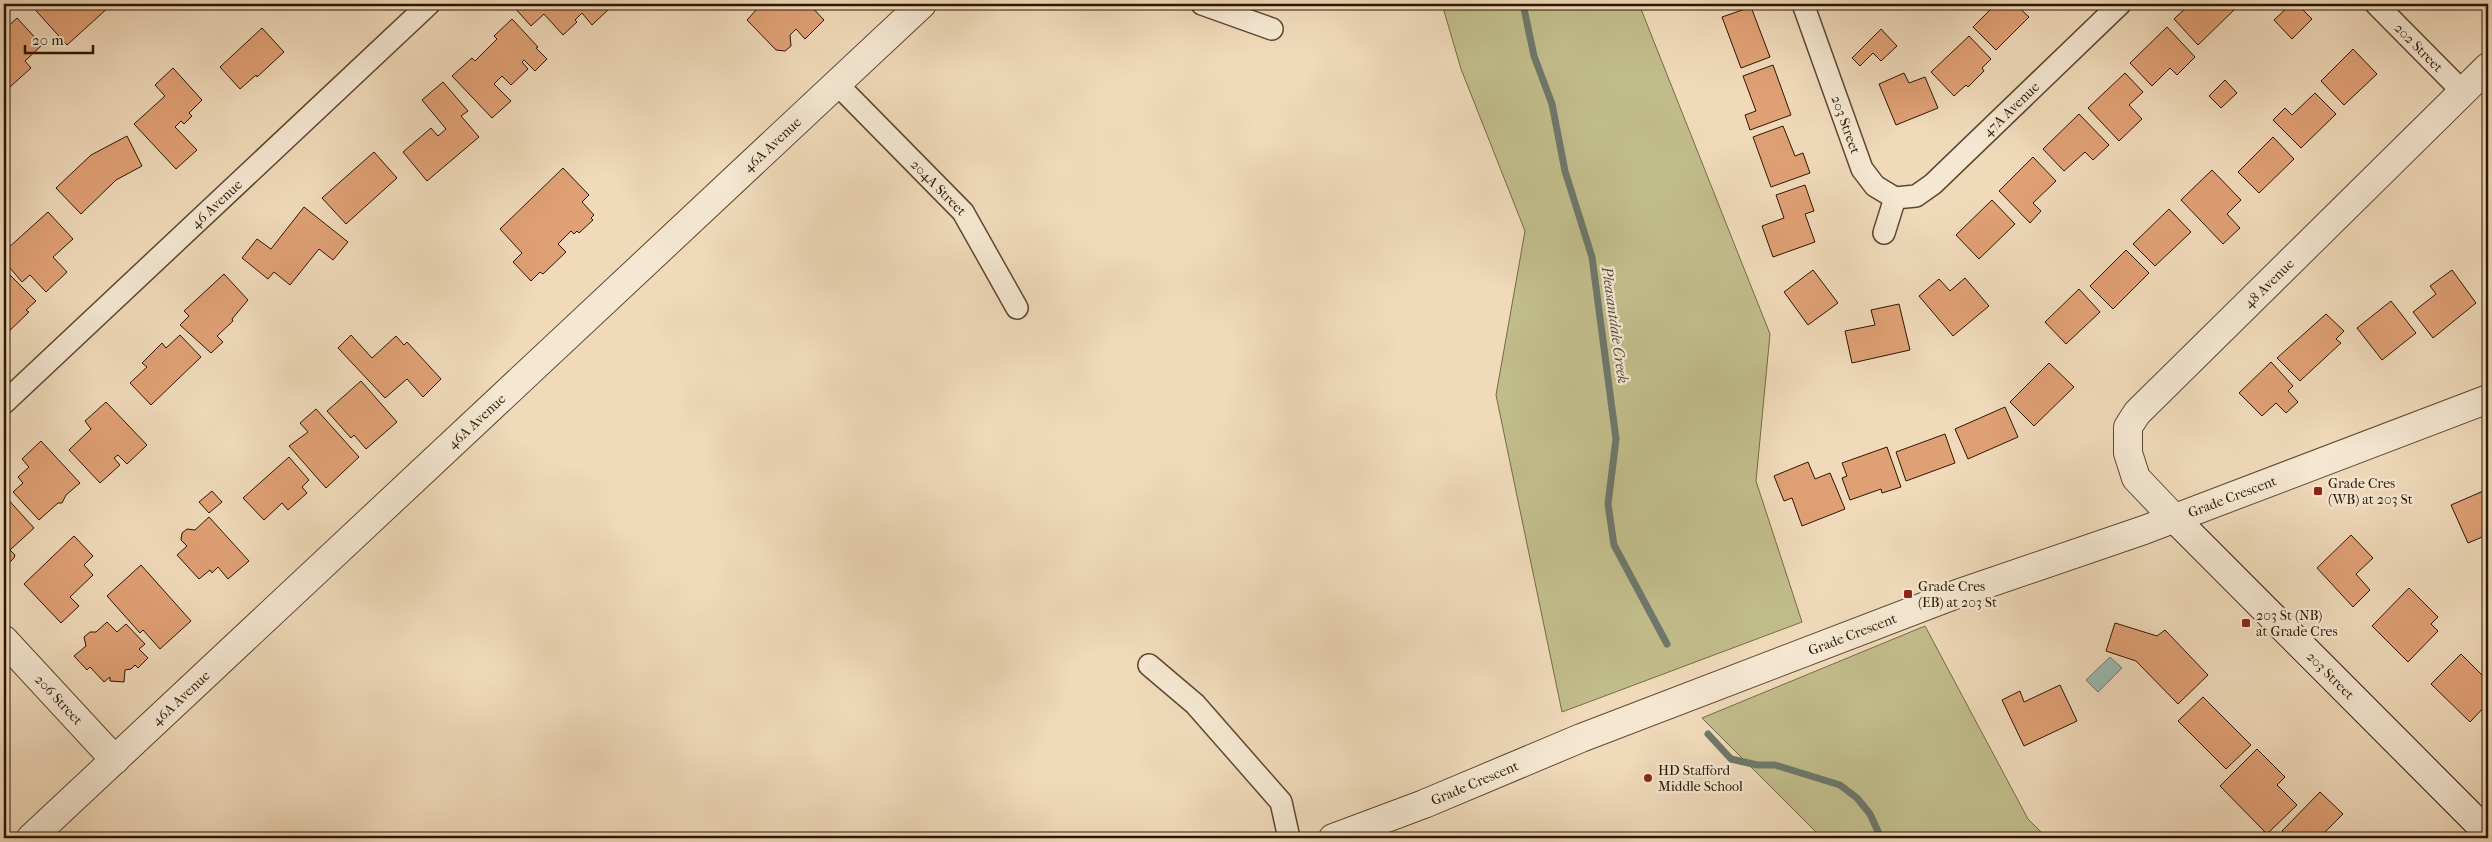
<svg xmlns="http://www.w3.org/2000/svg" width="2492" height="842" font-family="'IM FELL French Canon',serif">
	<style>
		.green { fill: #c1bd8b; stroke: #766a46 }
		.water { fill: #9abab3; stroke: #6e786b }
		.lines { fill: none; stroke-linecap: round; stroke-linejoin: round }
		.stream { stroke: #6e786b; stroke-width: 7 }
		.building { fill: #e0a075; stroke: #2c1600 }
		.minor-casing { stroke: #5d472e; stroke-width: 24 }
		.tertiary-casing { stroke: #5d472e; stroke-width: 30 }
		.secondary-casing { stroke: #2c1600; stroke-width: 30 }
		.minor { stroke: #f5e7d2; stroke-width: 21 }
		.tertiary { stroke: #f5e7d2; stroke-width: 28 }
		.secondary { stroke: #f5e7d2; stroke-width: 28 }
		.poi-dot { fill: #8f2418; stroke: #f5e7d2; stroke-width: 2 }
		.labels { text-anchor: middle; stroke-width: 4.5; stroke-linejoin: round; paint-order: stroke }
		.street-label { font-size: 14px; fill: #2c1600; stroke: #f5e7d2 }
		.poi-label { font-size: 14px; fill: #2c1600; stroke: #f5e7d2; text-anchor: start }
		.water-label { font-size: 15px; font-style: italic; fill: #524f3f; stroke: #f5e7d2 }
	</style>
	<rect width="100%" height="100%" fill="#f0daba"/>
	<filter id="stains"><feTurbulence type="fractalNoise" baseFrequency=".004" numOctaves="4"/><feColorMatrix values="0 0 0 0 .2 0 0 0 0 .09 0 0 0 0 .02 0 0 0 .5 -.17"/></filter>
	<radialGradient id="worn" r=".72"><stop offset=".6" stop-color="#630" stop-opacity="0"/><stop offset="1" stop-color="#630" stop-opacity=".3"/></radialGradient>
	<g class="green">
		<polygon points="1442,4 1639,4 1770,334 1756,481 1802,622 1562,712 1496,395 1525,231 1461,69"/>
		<polygon points="1925,626 2028,819 2047,838 1822,838 1702,718"/>
	</g>
	<polygon class="water" points="2110,657 2122,668 2098,692 2086,680"/>
	<g class="lines">
		<g class="stream">
			<polyline points="1523,4 1534,56 1552,104 1565,171 1592,257 1616,439 1608,504 1614,545 1667,644"/>
			<polyline points="1708,734 1731,759 1757,765 1775,765 1840,785 1857,798 1870,814 1881,838"/>
		</g>
	</g>
	<g class="building">
		<polygon points="30,4 108,4 110,6 67,45"/>
		<polygon points="516,4 606,4 610,8 592,25 582,13 575,20 577,22 563,35 544,14 531,26 513,6"/>
		<polygon points="809,4 824,20 805,39 796,29 790,35 791,46 785,51 776,50 747,20 756,10 758,4"/>
		<polygon points="1996,4 2015,4 2029,17 1996,50 1973,27"/>
		<polygon points="2190,4 2230,4 2235,9 2198,45 2174,19"/>
		<polygon points="2291,4 2297,4 2312,19 2292,39 2274,20"/>
		<polygon points="1751,7 1770,57 1741,68 1722,17"/>
		<polygon points="17,18 42,45 25,61 31,68 10,87 4,80 4,30"/>
		<polygon points="512,19 538,47 536,48 547,59 535,71 524,60 522,62 528,69 511,85 502,76 494,84 511,101 492,118 452,76 472,58 475,61 497,39 494,36"/>
		<polygon points="2167,27 2195,57 2177,75 2170,68 2152,86 2130,63"/>
		<polygon points="262,28 284,52 257,77 256,75 240,89 220,67"/>
		<polygon points="1881,29 1897,46 1881,61 1873,53 1860,66 1852,58"/>
		<polygon points="1969,36 1991,59 1982,68 1984,71 1968,87 1966,85 1954,96 1931,72"/>
		<polygon points="2353,49 2377,74 2344,105 2321,81"/>
		<polygon points="1773,65 1791,115 1750,130 1745,115 1756,111 1743,76"/>
		<polygon points="173,68 202,100 189,113 192,116 184,124 181,121 175,127 197,150 176,169 134,124 165,96 155,85"/>
		<polygon points="1904,73 1909,83 1925,77 1938,108 1896,125 1879,84"/>
		<polygon points="2125,73 2143,92 2129,105 2142,119 2119,141 2088,108"/>
		<polygon points="2225,80 2237,93 2221,108 2209,96"/>
		<polygon points="443,82 468,111 461,116 479,137 427,181 403,152 431,128 438,136 446,129 422,100"/>
		<polygon points="2315,93 2336,114 2301,148 2273,120 2285,108 2292,115"/>
		<polygon points="2079,114 2109,145 2093,160 2085,152 2064,171 2043,149"/>
		<polygon points="1783,126 1795,156 1803,153 1810,173 1771,187 1753,137"/>
		<polygon points="127,136 142,166 116,180 81,214 56,188 91,155"/>
		<polygon points="2273,137 2294,159 2259,193 2238,172"/>
		<polygon points="374,152 397,178 346,224 322,198"/>
		<polygon points="2033,157 2056,181 2033,203 2041,211 2030,223 1999,191"/>
		<polygon points="563,168 589,195 582,202 594,215 591,218 593,220 579,233 577,231 574,234 571,231 558,244 566,252 543,274 540,272 531,281 513,262 522,253 500,229"/>
		<polygon points="2212,170 2241,200 2227,214 2240,228 2223,244 2181,200"/>
		<polygon points="1805,185 1814,211 1805,214 1815,242 1773,257 1762,226 1784,218 1776,195"/>
		<polygon points="1992,200 2015,224 1979,259 1956,235"/>
		<polygon points="304,207 348,242 333,260 319,249 290,285 274,272 268,279 242,258 257,239 271,249"/>
		<polygon points="2169,209 2191,232 2155,266 2133,244"/>
		<polygon points="48,212 73,239 53,257 67,272 46,292 30,275 22,282 4,261 4,257 9,252 7,249"/>
		<polygon points="2126,250 2149,273 2113,309 2090,286"/>
		<polygon points="1813,270 1838,303 1808,325 1784,292"/>
		<polygon points="2452,270 2476,303 2433,338 2413,312 2436,294 2430,286"/>
		<polygon points="224,274 248,300 232,319 233,321 217,336 223,342 211,353 180,325 189,316 184,311"/>
		<polygon points="10,275 36,301 26,310 29,312 4,336 4,281"/>
		<polygon points="1965,278 1989,306 1953,336 1919,296 1939,279 1950,291"/>
		<polygon points="2079,289 2100,312 2066,344 2045,322"/>
		<polygon points="2391,301 2416,333 2382,360 2357,328"/>
		<polygon points="1899,304 1910,350 1852,363 1845,331 1875,325 1871,310"/>
		<polygon points="2326,314 2344,331 2336,339 2341,343 2300,381 2277,358"/>
		<polygon points="180,335 201,357 151,405 130,383 147,367 142,363 162,343 166,348"/>
		<polygon points="351,335 372,358 396,336 404,345 407,342 441,379 423,397 407,379 385,398 338,348"/>
		<polygon points="2271,362 2293,386 2288,391 2298,402 2286,413 2276,403 2262,416 2239,393"/>
		<polygon points="2049,363 2074,387 2034,426 2010,402"/>
		<polygon points="361,381 397,422 366,449 354,435 351,438 327,411"/>
		<polygon points="106,402 147,445 127,464 118,455 114,458 120,465 100,483 69,450 91,429 85,421"/>
		<polygon points="2005,407 2018,437 1968,459 1955,429"/>
		<polygon points="316,409 359,457 326,488 289,446 308,432 300,423"/>
		<polygon points="1945,434 1955,463 1906,481 1896,452"/>
		<polygon points="41,441 80,483 66,495 62,503 58,503 39,520 13,492 23,483 18,477 29,467 22,459"/>
		<polygon points="1887,447 1901,487 1882,493 1881,489 1850,500 1842,478 1847,476 1842,463"/>
		<polygon points="289,457 309,480 302,487 307,493 288,510 282,503 264,520 243,498"/>
		<polygon points="1808,462 1815,479 1830,473 1845,509 1802,526 1792,498 1784,501 1774,476"/>
		<polygon points="2488,489 2488,524 2483,526 2487,535 2468,543 2451,505"/>
		<polygon points="212,491 222,502 209,513 199,502"/>
		<polygon points="4,495 34,528 10,550 15,555 14,558 4,568"/>
		<polygon points="209,517 249,561 228,579 218,567 212,573 210,570 199,579 177,555 187,546 181,540 182,533 187,529 195,530"/>
		<polygon points="2351,535 2373,558 2356,574 2370,590 2353,607 2317,568"/>
		<polygon points="74,536 93,556 84,565 93,575 70,597 79,606 61,623 24,584"/>
		<polygon points="141,565 191,621 160,649 143,630 140,633 107,596"/>
		<polygon points="2409,588 2438,617 2431,624 2438,631 2408,662 2372,626"/>
		<polygon points="107,622 117,632 126,624 145,644 139,649 148,658 138,668 135,665 131,669 125,670 124,682 110,681 110,677 104,682 90,667 87,670 74,656 86,646 84,637 90,632 96,632"/>
		<polygon points="2115,623 2157,636 2165,630 2208,675 2178,704 2136,661 2106,651"/>
		<polygon points="2461,654 2488,681 2488,703 2470,722 2431,684"/>
		<polygon points="2060,685 2077,721 2024,746 2002,700 2020,691 2024,702"/>
		<polygon points="2203,697 2251,745 2226,769 2178,721"/>
		<polygon points="2257,749 2285,777 2277,785 2297,805 2267,834 2220,786"/>
		<polygon points="2320,792 2343,814 2322,835 2326,838 2283,838 2286,835 2282,831"/>
	</g>
	<g class="lines">
		<g class="minor-casing">
			<g id="minor">
				<polyline points="1202,4 1272,29"/>
				<path id="s1" d="M1803,4L1862,169L1875,186L1895,198"/>
				<path id="s2" d="M2376,4L2463,92"/>
				<path id="s3" d="M837,84L963,212L1017,308"/>
				<path id="s4" d="M1895,198L1916,196L1933,184L2120,4"/>
				<polyline points="1884,233 1895,198"/>
				<path id="s5" d="M4,403L429,4"/>
				<polyline points="1149,665 1195,704 1281,802 1289,838"/>
			</g>
		</g>
		<g class="tertiary-casing">
			<g id="tertiary">
				<path id="s6" d="M2174,518L2136,478L2128,453V427L2137,413L2488,67"/>
				<path id="s7" d="M4,640L115,760"/>
				<path id="s8" d="M31,838L922,4"/>
				<path id="s9" d="M1333,838L1424,804L1581,738L1957,594L2144,530L2488,399"/>
			</g>
		</g>
		<g class="secondary-casing">
			<g id="secondary">
				<path id="s10" d="M2174,518L2488,833"/>
			</g>
		</g>
		<use href="#minor" class="minor"/>
		<use href="#tertiary" class="tertiary"/>
		<use href="#secondary" class="secondary"/>
	</g>
	<g class="poi-dot">
		<rect x="2313" y="486" width="10" height="10" rx="2.5"/>
		<rect x="1903" y="589" width="10" height="10" rx="2.5"/>
		<rect x="2241" y="618" width="10" height="10" rx="2.5"/>
		<circle cx="1648" cy="778" r="5"/>
	</g>
	<g class="labels">
		<g class="street-label">
			<text dy="5" stroke="none"><textPath href="#s2" startOffset="61">202 Street</textPath></text>
			<text dy="5" stroke="none"><textPath href="#s4" startOffset="150">47A Avenue</textPath></text>
			<text dy="5" stroke="none"><textPath href="#s1" startOffset="128">203 Street</textPath></text>
			<text dy="5" stroke="none"><textPath href="#s8" startOffset="1015">46A Avenue</textPath></text>
			<text dy="5" stroke="none"><textPath href="#s3" startOffset="145">204A Street</textPath></text>
			<text dy="5" stroke="none"><textPath href="#s5" startOffset="291">46 Avenue</textPath></text>
			<text dy="5" stroke="none"><textPath href="#s6" startOffset="309">48 Avenue</textPath></text>
			<text dy="5" stroke="none"><textPath href="#s8" startOffset="610">46A Avenue</textPath></text>
			<text dy="5" stroke="none"><textPath href="#s9" startOffset="962">Grade Crescent</textPath></text>
			<text dy="5" stroke="none"><textPath href="#s9" startOffset="558">Grade Crescent</textPath></text>
			<text dy="5" stroke="none"><textPath href="#s10" startOffset="222">203 Street</textPath></text>
			<text dy="5" stroke="none"><textPath href="#s8" startOffset="205">46A Avenue</textPath></text>
			<text dy="5" stroke="none"><textPath href="#s7" startOffset="81">206 Street</textPath></text>
			<text dy="5" stroke="none"><textPath href="#s9" startOffset="152">Grade Crescent</textPath></text>
		</g>
		<g class="poi-label">
			<text x="2328" y="488">Grade Cres<tspan x="2328" dy="16">(WB) at 203 St</tspan></text>
			<text x="1918" y="591">Grade Cres<tspan x="1918" dy="16">(EB) at 203 St</tspan></text>
			<text x="2256" y="620">203 St (NB)<tspan x="2256" dy="16">at Grade Cres</tspan></text>
			<text x="1658" y="775">HD Stafford<tspan x="1658" dy="16">Middle School</tspan></text>
		</g>
		<g class="water-label">
			<text transform="translate(1615 325) rotate(82)" y="5">Pleasantdale Creek</text>
		</g>
	</g>
	<rect width="2492" height="842" fill="none" stroke="#f0daba" stroke-width="20"/>
	<rect x="5" y="5" width="2482" height="832" fill="none" stroke="#2c1600" stroke-width="2.5"/>
	<rect x="10" y="10" width="2472" height="822" fill="none" stroke="#2c1600"/>
	<path d="M25 45v8h68v-8" fill="none" stroke="#2c1600" stroke-width="2.5"/>
	<text x="32" y="45" font-size="15" fill="#2c1600" stroke="#f5e7d2" stroke-width="4" paint-order="stroke">20 m</text>
	<rect width="100%" height="100%" filter="url(#stains)"/>
	<rect width="100%" height="100%" fill="url(#worn)"/>
</svg>
